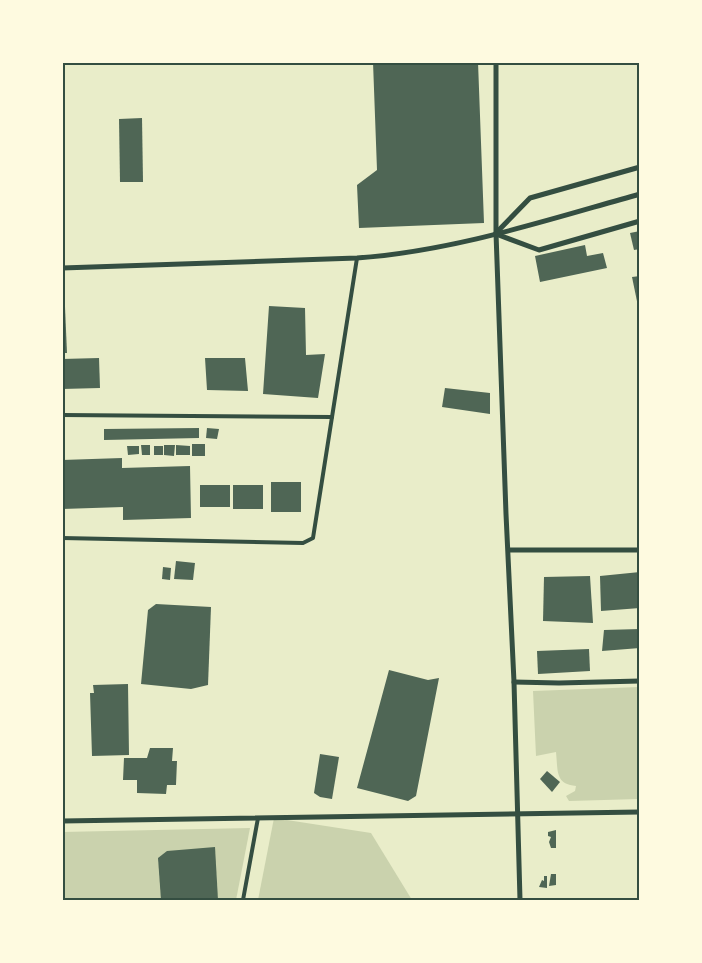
<svg xmlns="http://www.w3.org/2000/svg" width="702" height="963" font-family="'Nunito Sans',sans-serif">
	<style>
		.green { fill: #cad2ad }
		.building { fill: #4f6655 }
		.lines { fill: none; stroke-linecap: round; stroke-linejoin: round }
		.service { stroke: #344e41; stroke-width: 4 }
		.minor { stroke: #344e41; stroke-width: 5 }
		.neatline { fill: none; stroke: #344e41; stroke-width: 2 }
	</style>
	<rect width="100%" height="100%" fill="#e9edc9"/>
	<g class="green">
		<path d="M639,687V799L569,801L566,796L575,791L576,786C555,784 558,771 556,752L536,756L533,691Z"/>
		<polygon points="274,818 371,833 412,900 258,900"/>
		<polygon points="250,828 236,900 63,900 62,832"/>
	</g>
	<g class="building">
		<polygon points="373,62 478,62 484,223 359,228 357,185 377,170"/>
		<polygon points="142,118 143,182 120,182 119,119"/>
		<polygon points="640,231 640,249 634,250 630,233"/>
		<polygon points="585,245 587,256 603,253 607,268 540,282 535,256"/>
		<polygon points="640,276 640,311 639,311 632,277"/>
		<polygon points="269,306 305,308 306,355 325,354 318,398 263,394"/>
		<polygon points="62,307 65,307 67,353 62,353"/>
		<polygon points="99,358 100,388 62,389 62,359"/>
		<polygon points="205,358 245,358 248,391 207,390"/>
		<polygon points="445,388 490,393 490,414 442,407"/>
		<polygon points="199,428 199,438 104,440 104,429"/>
		<polygon points="207,428 219,429 217,439 206,438"/>
		<rect x="192" y="444" width="13" height="12"/>
		<polygon points="141,445 150,445 150,455 142,455"/>
		<polygon points="164,445 175,445 174,456 164,455"/>
		<polygon points="176,445 190,446 190,455 176,455"/>
		<polygon points="127,446 139,446 139,454 128,455"/>
		<rect x="154" y="446" width="9" height="9"/>
		<polygon points="122,458 122,468 190,466 191,518 123,520 123,507 62,509 62,460"/>
		<rect x="271" y="482" width="30" height="30"/>
		<rect x="200" y="485" width="30" height="22"/>
		<rect x="233" y="485" width="30" height="24"/>
		<polygon points="176,561 195,563 193,580 174,579"/>
		<polygon points="163,567 171,568 170,580 162,579"/>
		<polygon points="640,572 640,608 601,611 600,576"/>
		<polygon points="590,576 593,623 543,621 544,577"/>
		<polygon points="156,604 211,607 208,685 191,689 141,684 148,610"/>
		<polygon points="640,629 640,648 602,651 604,630"/>
		<polygon points="589,649 590,671 538,674 537,651"/>
		<polygon points="389,670 428,680 439,678 416,796 408,801 357,788"/>
		<polygon points="128,684 129,755 92,756 90,693 94,693 93,685"/>
		<polygon points="150,748 173,748 172,761 177,761 176,785 167,785 166,794 137,793 137,780 123,780 124,758 147,758"/>
		<polygon points="320,754 339,757 332,799 320,797 314,793"/>
		<polygon points="547,771 560,782 552,792 540,779"/>
		<polygon points="556,830 556,848 551,848 549,842 551,837 548,836 548,832"/>
		<polygon points="215,847 218,900 161,900 158,858 167,851"/>
		<polygon points="551,874 556,874 556,885 549,886"/>
		<polygon points="544,876 547,876 547,888 539,887 542,880 544,881"/>
	</g>
	<g class="lines">
		<g class="service">
			<polyline points="62,415 332,417"/>
			<polyline points="62,538 303,543 313,538 357,258"/>
			<polyline points="243,900 258,818"/>
		</g>
		<g class="minor">
			<polyline points="496,62 496,233 506,514 514,682 520,900"/>
			<polyline points="496,233 530,198 640,167"/>
			<polyline points="496,234 539,250 640,221"/>
			<path d="M62,268L357,258C454,251 547,220 640,194"/>
			<polyline points="509,550 640,550"/>
			<polyline points="514,682 559,683 640,681"/>
			<polyline points="62,821 640,812"/>
		</g>
	</g>
	<rect width="702" height="963" fill="none" stroke="#fefae0" stroke-width="128"/>
	<rect x="64" y="64" width="574" height="835" class="neatline"/>
</svg>
